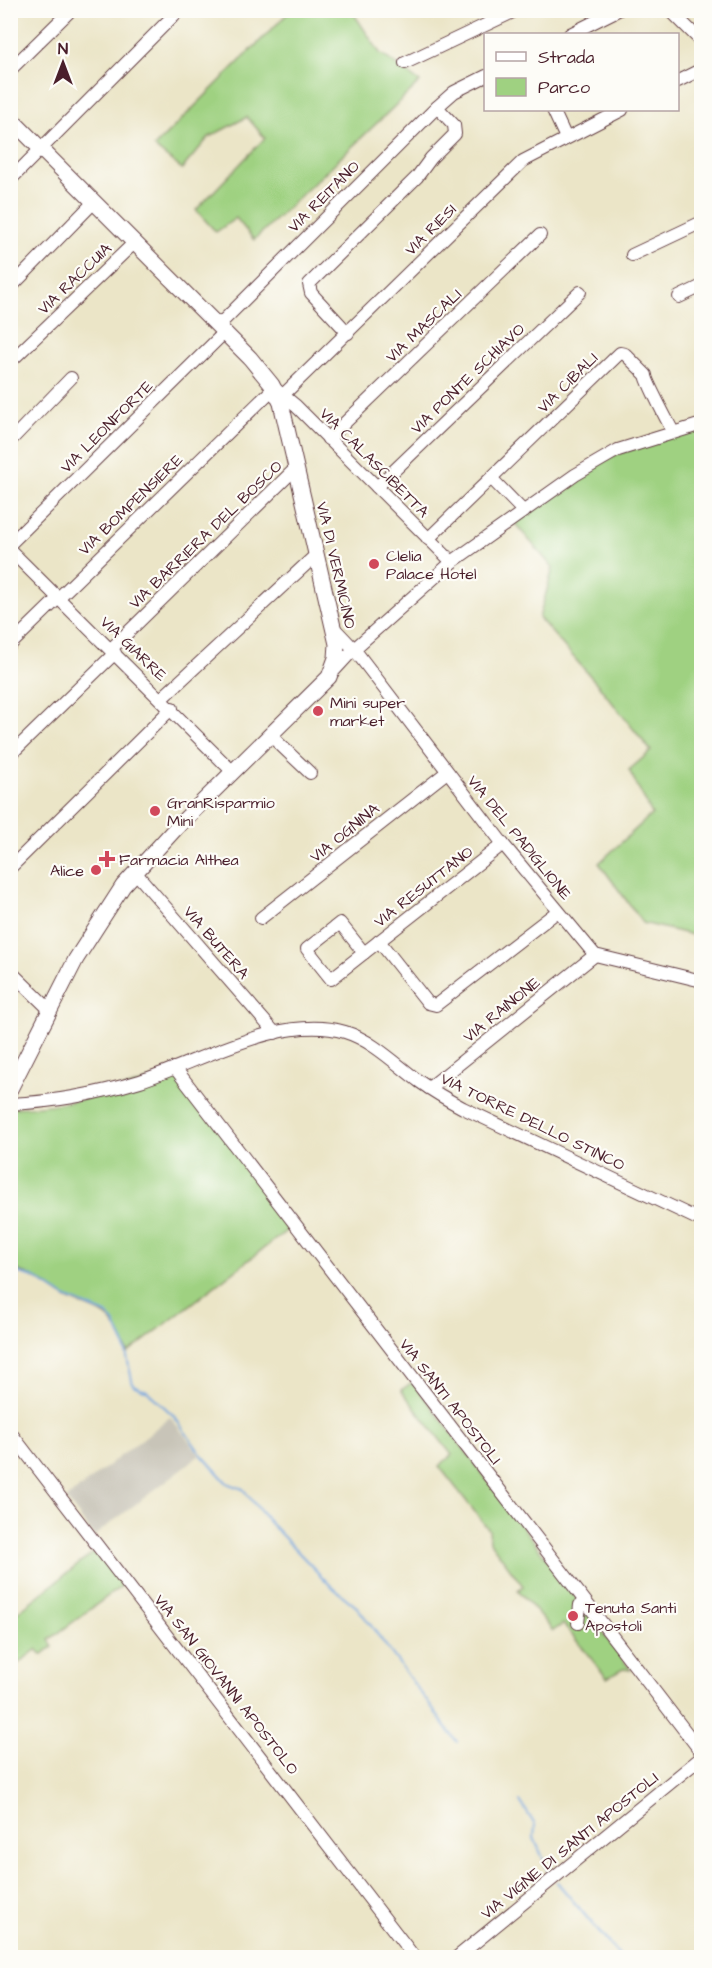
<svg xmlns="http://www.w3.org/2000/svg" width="712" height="1968" font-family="'Architects Daughter',sans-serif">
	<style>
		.industrial { fill: #c8c4b8 }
		.green { fill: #9fd181; stroke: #747856; stroke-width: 1.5 }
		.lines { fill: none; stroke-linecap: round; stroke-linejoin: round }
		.stream { stroke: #74a5df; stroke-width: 2 }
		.minor-casing { stroke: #623d42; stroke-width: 14 }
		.major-casing { stroke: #623d42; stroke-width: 17 }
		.minor { stroke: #fff; stroke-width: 12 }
		.major { stroke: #fff; stroke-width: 15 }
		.poi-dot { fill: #d1495b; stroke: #fdfcf7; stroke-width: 2 }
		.labels { text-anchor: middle; stroke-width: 4.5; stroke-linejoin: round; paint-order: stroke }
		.street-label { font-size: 16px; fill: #4a1f2b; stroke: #fdfcf7 }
		.poi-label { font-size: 16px; fill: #4a1f2b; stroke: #fdfcf7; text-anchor: start }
	</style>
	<rect width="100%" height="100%" fill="#fdfcf7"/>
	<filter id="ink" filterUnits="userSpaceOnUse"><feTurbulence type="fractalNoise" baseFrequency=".0167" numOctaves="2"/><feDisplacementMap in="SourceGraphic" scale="12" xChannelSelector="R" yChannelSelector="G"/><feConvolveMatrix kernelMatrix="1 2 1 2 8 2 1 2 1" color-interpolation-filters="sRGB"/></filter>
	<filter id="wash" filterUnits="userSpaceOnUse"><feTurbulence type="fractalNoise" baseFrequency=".008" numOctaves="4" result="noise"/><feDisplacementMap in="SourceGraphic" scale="24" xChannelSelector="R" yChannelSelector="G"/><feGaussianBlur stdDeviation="1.35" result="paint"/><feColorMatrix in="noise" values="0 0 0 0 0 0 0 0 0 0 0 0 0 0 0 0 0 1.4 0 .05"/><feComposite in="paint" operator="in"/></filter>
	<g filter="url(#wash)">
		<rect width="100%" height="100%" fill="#ebe5c7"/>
		<polygon class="industrial" points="170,1417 200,1455 94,1536 66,1499"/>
		<g class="green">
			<polygon points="290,11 352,11 380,53 420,82 254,240 236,218 216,232 196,210 265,138 247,117 209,137 182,169 154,147"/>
			<polygon points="701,424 701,937 643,923 599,863 652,814 629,770 651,751 599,686 539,618 553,568 512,520 595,462"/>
			<path d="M175,1071L294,1225L128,1353C111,1308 105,1317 66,1298C55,1292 46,1283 35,1278C26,1273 19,1272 11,1266L10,1108C72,1106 118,1092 175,1071Z"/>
			<polygon points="413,1382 631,1670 623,1669 607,1678 563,1624 553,1631 518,1590 523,1586 490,1542 489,1530 439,1466 452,1455 401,1390"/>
			<polygon points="97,1550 124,1584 49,1640 53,1646 42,1655 37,1649 11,1669 11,1617"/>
		</g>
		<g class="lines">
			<g class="stream">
				<polyline points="10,1266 19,1273 34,1277 65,1297 106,1314 114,1322 124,1343 133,1385 147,1391 173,1415 201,1454 227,1483 243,1489 269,1522 331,1586 358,1608 457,1742"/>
				<polyline points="520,1801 535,1825 534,1838 550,1874"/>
				<polyline points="557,1882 621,1958"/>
			</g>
		</g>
	</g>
	<g filter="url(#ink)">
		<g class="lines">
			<g class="minor-casing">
				<g id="minor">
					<polyline points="670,10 702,42"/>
					<polyline points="570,34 618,10"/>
					<polyline points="405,63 517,10"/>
					<polyline points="10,70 71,10"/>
					<polyline points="678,81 702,69"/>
					<polyline points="553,110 566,138"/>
					<polyline points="10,180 179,10"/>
					<polyline points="632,255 702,222"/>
					<polyline points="10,288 94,202"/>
					<polyline points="679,297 702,286"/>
					<polyline points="218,326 437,107 454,92 486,76"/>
					<polyline points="348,333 311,293 309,284 417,177 431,158 455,134 454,125 437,107"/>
					<polyline points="10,362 134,243"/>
					<polyline points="279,399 523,161 622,110"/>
					<polyline points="328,439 540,235"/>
					<polyline points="10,441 71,378"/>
					<polyline points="492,479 524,512"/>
					<polyline points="377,487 580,292"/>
					<path d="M428,539L620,353L625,354L646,375C646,381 668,422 673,432"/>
					<polyline points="10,544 225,332"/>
					<polyline points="10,550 233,772"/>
					<polyline points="335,629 354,649 503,844 595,955 702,981"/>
					<polyline points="10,645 274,388 296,406 452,562"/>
					<polyline points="111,649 296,468"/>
					<polyline points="331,674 354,649 452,562 575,475 618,450 702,424"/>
					<polyline points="162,698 316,555"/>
					<polyline points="271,736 310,773"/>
					<polyline points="10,755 115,653"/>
					<polyline points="10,868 172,708"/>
					<polyline points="135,872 275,1033"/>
					<polyline points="261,918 447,772"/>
					<polygon points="340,923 364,953 331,979 307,949"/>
					<polyline points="379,941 428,1003 436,1005 558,911"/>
					<polyline points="364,953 503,844"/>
					<polyline points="10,971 50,1010"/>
					<polyline points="175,1068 702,1753"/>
					<polyline points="429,1088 595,955"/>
					<path d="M10,1104C55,1102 97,1094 140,1081C200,1062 281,1013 345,1032C372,1040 397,1065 420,1082C434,1092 448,1100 463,1108L702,1221"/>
					<polyline points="10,1432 415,1958"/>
					<polyline points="578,1623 580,1605"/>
					<polyline points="456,1958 702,1757"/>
				</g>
			</g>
			<g class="major-casing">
				<polyline id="major" points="10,118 250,358 272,385 281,403 337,644 336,658 329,677 176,828 123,886 76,959 10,1089"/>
			</g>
			<use href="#minor" class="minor"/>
			<use href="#major" class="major"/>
		</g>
	</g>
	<g class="poi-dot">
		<circle cx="374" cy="564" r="6"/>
		<circle cx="318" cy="711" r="6"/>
		<circle cx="155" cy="811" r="6"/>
		<path d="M104 850h6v6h6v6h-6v6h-6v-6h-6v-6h6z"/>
		<circle cx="96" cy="870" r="6"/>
		<circle cx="573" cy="1616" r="6"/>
	</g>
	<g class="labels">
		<g class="street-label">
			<text transform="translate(323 196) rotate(-45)" y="6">VIA REITANO</text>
			<text transform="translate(430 229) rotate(-45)" y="6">VIA RIESI</text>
			<text transform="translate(74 278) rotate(-44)" y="6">VIA RACCUIA</text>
			<text transform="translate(423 325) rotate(-44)" y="6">VIA MASCALI</text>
			<text transform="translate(467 378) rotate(-44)" y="6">VIA PONTE SCHIAVO</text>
			<text transform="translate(567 382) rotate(-45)" y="6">VIA CIBALI</text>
			<text transform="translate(106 426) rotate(-45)" y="6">VIA LEONFORTE</text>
			<text transform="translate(375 462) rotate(45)" y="6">VIA CALASCIBETTA</text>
			<text transform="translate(130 504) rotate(-44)" y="6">VIA BOMPENSIERE</text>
			<text transform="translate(205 534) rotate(-44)" y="6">VIA BARRIERA DEL BOSCO</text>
			<text transform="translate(337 565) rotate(77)" y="6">VIA DI VERMICINO</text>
			<text transform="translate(134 648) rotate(44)" y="6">VIA GIARRE</text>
			<text transform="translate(344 832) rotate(-39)" y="6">VIA OGNINA</text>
			<text transform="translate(520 837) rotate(51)" y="6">VIA DEL PADIGLIONE</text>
			<text transform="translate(423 886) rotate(-38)" y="6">VIA RESUTTANO</text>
			<text transform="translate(217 942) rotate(49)" y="6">VIA BUTERA</text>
			<text transform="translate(501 1009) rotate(-39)" y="6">VIA RAINONE</text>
			<text transform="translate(533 1121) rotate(26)" y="6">VIA TORRE DELLO STINCO</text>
			<text transform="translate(451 1401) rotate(52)" y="6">VIA SANTI APOSTOLI</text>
			<text transform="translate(227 1684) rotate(52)" y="6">VIA SAN GIOVANNI APOSTOLO</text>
			<text transform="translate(569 1845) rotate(-39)" y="6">VIA VIGNE DI SANTI APOSTOLI</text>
		</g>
		<g class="poi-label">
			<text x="386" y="561">Clelia<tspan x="386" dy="18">Palace Hotel</tspan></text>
			<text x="330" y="708">Mini super<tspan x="330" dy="18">market</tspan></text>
			<text x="167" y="808">GranRisparmio<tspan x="167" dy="18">Mini</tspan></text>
			<text x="119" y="865">Farmacia Althea</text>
			<text x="84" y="876" text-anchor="end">Alice</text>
			<text x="585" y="1613">Tenuta Santi<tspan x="585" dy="18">Apostoli</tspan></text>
		</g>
	</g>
	<rect width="712" height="1968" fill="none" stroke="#fdfcf7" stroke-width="36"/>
	<rect x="484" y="33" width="195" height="78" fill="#fdfcf7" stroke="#b5a4a5" stroke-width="1.5"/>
	<rect x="496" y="52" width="30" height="9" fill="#ffffff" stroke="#b5a4a5" stroke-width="1.5"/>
	<text x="538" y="63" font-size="18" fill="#4a1f2b">Strada</text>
	<rect x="496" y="78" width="30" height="18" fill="#9fd181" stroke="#b5a4a5" stroke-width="1.5"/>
	<text x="538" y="93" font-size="18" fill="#4a1f2b">Parco</text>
	<g transform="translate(63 63)" stroke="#fdfcf7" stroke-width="4.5" paint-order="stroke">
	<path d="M0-4.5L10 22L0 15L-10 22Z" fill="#4a1f2b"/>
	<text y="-9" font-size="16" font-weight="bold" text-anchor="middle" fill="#4a1f2b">N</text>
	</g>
</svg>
